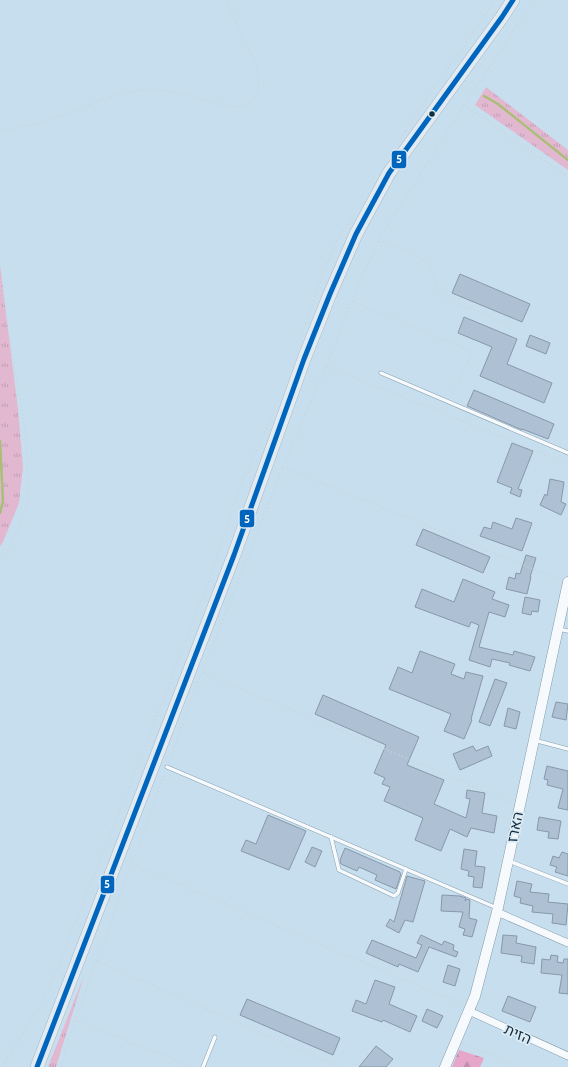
<svg xmlns="http://www.w3.org/2000/svg" width="568" height="1067" font-family="Cabin,Heebo,sans-serif">
	<style>
		.grass { fill: url(#grass-tufts) }
		.forest { fill: url(#forest-firs) }
		.lines { fill: none; stroke-linecap: round; stroke-linejoin: round }
		.stream { stroke: #a9be76; stroke-width: 2.5 }
		.building { fill: #aec0d3; stroke: #8798aa }
		.lane-casing { stroke: #849dac; stroke-width: 4.5 }
		.street-casing { stroke: #849dac; stroke-width: 8 }
		.secondary-casing { stroke: #849dac; stroke-width: 11 }
		.highway-casing { stroke: #a7b8c3; stroke-width: 14 }
		.path { stroke: #cbd3d8; stroke-width: 1.5; stroke-dasharray: 1 3; stroke-linecap: butt }
		.lane { stroke: #f7fafc; stroke-width: 3.5 }
		.street { stroke: #f7fafc; stroke-width: 7 }
		.secondary { stroke: #f7fafc; stroke-width: 10 }
		.highway { stroke: #e3ebf1; stroke-width: 13 }
		.bus-1-casing { stroke: #dceaf4; stroke-width: 8 }
		.bus-1 { stroke: #0065bd; stroke-width: 5 }
		.bus-dot { fill: #122f42; stroke: #dceaf4; stroke-width: 1.5 }
		.labels { text-anchor: middle; stroke-width: 3.5; stroke-linejoin: round; paint-order: stroke }
		.street-label { font-size: 15px; fill: #122f42; stroke: #dceaf4 }
		.line-badge { stroke: #dceaf4; stroke-width: 1.5 }
		.badge-label { font-size: 11px; text-anchor: middle; font-weight: bold; fill: #fff }
	</style>
	<defs>
		<pattern id="grass-tufts" width="24" height="20" patternUnits="userSpaceOnUse"><rect width="24" height="20" fill="#e2b8d1"/><path d="M3 7l-1-3M5 7V3M7 7l1-3M15 17l-1-3M17 17v-4M19 17l1-3" fill="none" stroke="#c19eb5"/></pattern>
		<pattern id="forest-firs" width="22" height="20" patternUnits="userSpaceOnUse"><rect width="22" height="20" fill="#e5a6c9"/><path d="M5 1l3.5 6h-7zM16 11l3.5 6h-7z" fill="#c38fae"/></pattern>
	</defs>
	<rect width="100%" height="100%" fill="#c7deee"/>
	<g class="grass">
		<polygon points="486,87 568,150 568,170 475,105"/>
		<polygon points="0,265 18,409 23,467 19,503 3,542 0,546"/>
		<polygon points="84,976 56,1067 48,1067"/>
	</g>
	<polygon class="forest" points="459,1050 484,1058 480,1067 452,1067"/>
	<g class="lines">
		<g class="stream">
			<polyline points="484,96 498,104 568,160"/>
			<polyline points="0,441 3,501 0,513"/>
		</g>
	</g>
	<g class="building">
		<polygon points="460,274 530,304 522,322 452,293"/>
		<polygon points="464,317 517,339 507,364 552,383 544,403 480,376 492,347 458,333"/>
		<polygon points="530,335 550,343 546,354 526,346"/>
		<polygon points="474,390 554,424 548,439 522,429 522,430 467,406"/>
		<polygon points="512,443 533,451 518,489 522,490 520,497 510,493 512,488 497,482"/>
		<polygon points="550,479 564,482 561,502 566,504 561,515 540,505 545,494 547,496"/>
		<polygon points="516,518 532,523 522,551 480,536 484,527 491,529 493,522 512,529"/>
		<polygon points="423,529 490,557 483,573 416,545"/>
		<polygon points="526,555 536,558 530,577 531,577 527,594 506,589 509,577 515,579 516,573 520,574"/>
		<polygon points="463,579 495,592 492,599 509,605 505,617 489,612 479,647 513,655 514,651 535,657 530,671 509,665 510,663 492,659 490,667 469,660 479,625 471,622 469,627 415,607 422,589 454,602"/>
		<polygon points="525,597 540,600 538,612 532,611 531,615 522,613"/>
		<polygon points="420,651 455,664 451,674 464,679 466,672 483,676 471,719 472,720 464,739 444,731 451,714 389,689 398,667 412,673"/>
		<polygon points="495,679 507,683 490,726 479,722"/>
		<polygon points="323,695 419,737 407,765 444,780 434,804 466,818 470,799 466,798 467,790 485,793 482,813 497,816 494,833 471,828 467,837 450,829 441,851 415,840 423,818 384,801 390,787 382,784 385,778 374,773 386,745 315,714"/>
		<polygon points="556,702 568,704 566,720 552,717"/>
		<polygon points="508,708 520,712 516,729 504,726"/>
		<polygon points="473,746 476,751 488,746 492,756 460,770 453,754"/>
		<polygon points="547,766 568,771 568,810 558,808 563,789 547,785 548,780 544,779"/>
		<polygon points="268,815 306,831 289,870 241,851 246,840 256,844"/>
		<polygon points="539,817 561,821 558,839 548,838 549,832 537,830"/>
		<polygon points="312,847 322,851 315,867 305,862"/>
		<polygon points="345,848 400,872 400,873 401,874 396,889 375,880 377,875 359,867 357,871 341,864 340,860"/>
		<polygon points="464,849 477,851 475,866 485,867 482,888 473,887 474,877 468,876 469,871 461,869"/>
		<polygon points="562,852 568,854 568,876 555,872 557,867 550,865 553,856 559,858"/>
		<polygon points="407,876 425,881 413,922 405,920 399,933 386,926 390,919 394,922"/>
		<polygon points="517,881 532,884 530,892 549,894 548,902 568,904 566,925 552,923 553,914 532,912 533,906 520,903 521,898 514,896"/>
		<polygon points="442,895 460,896 466,898 465,901 467,899 470,900 469,918 477,920 472,937 463,935 465,929 459,927 463,912 441,911"/>
		<polygon points="421,935 442,945 444,941 454,945 453,950 458,952 456,957 429,947 418,972 399,964 398,967 366,953 372,940 416,958 422,945 417,943"/>
		<polygon points="503,935 517,936 516,943 536,947 534,964 521,962 522,956 501,953"/>
		<polygon points="551,955 558,956 557,962 563,963 564,959 568,959 568,994 559,993 562,975 541,973 542,959 550,960"/>
		<polygon points="448,965 460,969 455,986 443,982"/>
		<polygon points="375,980 395,987 389,1004 417,1016 410,1032 383,1020 382,1022 352,1011 356,1000 366,1004"/>
		<polygon points="508,996 536,1007 530,1022 502,1011"/>
		<polygon points="247,999 340,1038 333,1055 240,1015"/>
		<polygon points="427,1009 443,1016 437,1028 422,1021"/>
		<polygon points="376,1046 393,1059 386,1067 359,1067"/>
	</g>
	<g class="lines">
		<g class="lane-casing">
			<g id="lane">
				<polyline points="381,373 568,453"/>
				<polyline points="559,629 568,631"/>
				<polyline points="534,740 568,749"/>
				<polyline points="167,767 497,908"/>
				<polyline points="331,837 339,870 394,896 398,893 406,869"/>
				<polyline points="509,861 568,884"/>
				<polyline points="203,1067 215,1037"/>
			</g>
		</g>
		<g class="street-casing">
			<g id="street">
				<polyline points="497,912 568,943"/>
				<polyline points="469,1011 568,1056"/>
			</g>
		</g>
		<g class="secondary-casing">
			<polyline id="secondary" points="445,1067 475,996 497,912 568,582"/>
		</g>
		<g class="highway-casing">
			<polyline id="highway" points="37,1067 234,555 304,359 330,294 356,234 389,173 502,17 513,0"/>
		</g>
		<g class="path">
			<polyline points="464,105 534,0"/>
			<path d="M0,130C17,127 34,125 51,119C84,109 117,89 153,90C178,91 206,101 230,107C249,107 262,96 258,75C256,60 246,46 240,32C235,22 231,11 227,0"/>
			<polyline points="400,138 495,0"/>
			<path d="M379,241C390,246 420,254 427,263C436,273 433,287 445,298L512,326"/>
			<polyline points="0,280 26,437 28,491 26,508 20,524 12,542 0,561"/>
			<polyline points="352,302 472,351 452,397"/>
			<polyline points="301,335 334,245 355,213"/>
			<polyline points="326,366 568,464"/>
			<polyline points="283,467 560,580"/>
			<polyline points="203,673 511,802"/>
			<polyline points="169,762 187,711 283,467 326,366 359,283 381,236 464,105 568,177"/>
			<polyline points="132,864 461,1004"/>
			<polyline points="97,961 339,1067"/>
			<polyline points="75,1020 192,1067"/>
			<polyline points="463,1044 519,1067"/>
			<polyline points="2,1067 47,993 123,803 209,580 238,491 268,425 276,403"/>
			<polyline points="61,1067 75,1020 165,773"/>
		</g>
		<use href="#lane" class="lane"/>
		<use href="#street" class="street"/>
		<use href="#secondary" class="secondary"/>
		<use href="#highway" class="highway"/>
		<g class="bus-1-casing">
			<polyline id="bus-1" points="37,1067 234,555 304,359 330,294 356,234 389,173 502,17 513,0"/>
		</g>
		<use href="#bus-1" class="bus-1"/>
	</g>
	<circle class="bus-dot" cx="432" cy="114" r="3.5"/>
	<g class="labels">
		<g class="street-label">
			<text transform="translate(515 827) rotate(-78)" y="5">הארז</text>
			<text transform="translate(518 1034) rotate(24)" y="5">הזית</text>
		</g>
	</g>
	<g class="line-badge">
		<rect x="391" y="150" width="16" height="19" rx="4" fill="#0065bd"/>
		<rect x="239" y="509" width="16" height="19" rx="4" fill="#0065bd"/>
		<rect x="100" y="875" width="15" height="19" rx="4" fill="#0065bd"/>
	</g>
	<g class="badge-label">
		<text x="399" y="163">5</text>
		<text x="247" y="523">5</text>
		<text x="107" y="888">5</text>
	</g>
</svg>
